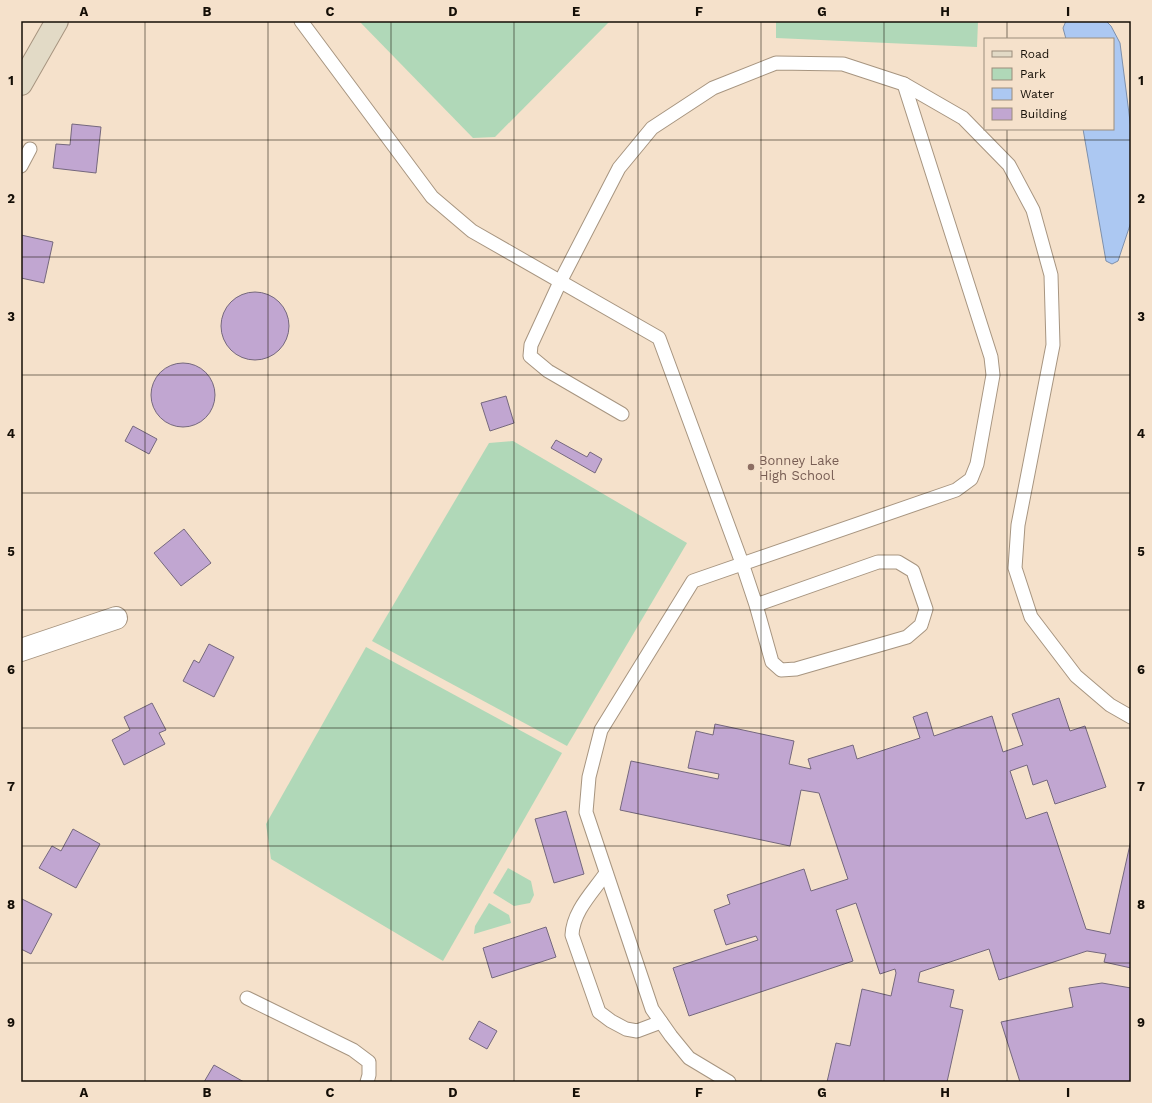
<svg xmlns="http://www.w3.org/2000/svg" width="1152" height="1103" font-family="'Work Sans',sans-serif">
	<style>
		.green { fill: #b0d8b8 }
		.water { fill: #acc8f2; stroke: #7e90ab }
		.building { fill: #c1a6d1; stroke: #75687d }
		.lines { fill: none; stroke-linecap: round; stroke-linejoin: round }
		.service-casing { stroke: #a79580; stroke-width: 15 }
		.minor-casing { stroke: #a79580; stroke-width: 24 }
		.secondary-casing { stroke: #a79580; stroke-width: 24 }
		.service { stroke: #fff; stroke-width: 13 }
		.minor { stroke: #fff; stroke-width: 22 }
		.secondary { stroke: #e2dac6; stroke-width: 22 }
		.grid { fill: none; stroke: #140e06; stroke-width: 1; stroke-opacity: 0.55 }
		.education-dot { fill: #8d6e63; stroke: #f5e1cb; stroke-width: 1.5 }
		.labels { text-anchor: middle; stroke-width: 4; stroke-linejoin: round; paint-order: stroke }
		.education-label { font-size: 13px; fill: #785e54; stroke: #f5e1cb; text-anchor: start }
		.neatline { fill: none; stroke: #140e06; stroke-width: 1.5 }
		.grid-label { font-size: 13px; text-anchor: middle; font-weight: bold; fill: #140e06 }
	</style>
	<rect width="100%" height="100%" fill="#f5e1cb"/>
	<g class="green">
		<polygon points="359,21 610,21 495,137 473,138"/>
		<polygon points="776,21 978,21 977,47 776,38"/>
		<polygon points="513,441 687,543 567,746 372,641 489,443"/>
		<polygon points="366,647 562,753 443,961 271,859 266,824"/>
		<polygon points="508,868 531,881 534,895 530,903 514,906 493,893"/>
		<polygon points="489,903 509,915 511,923 474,934 475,926"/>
	</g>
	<polygon class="water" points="1066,21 1106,21 1111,26 1120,43 1131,129 1131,222 1118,261 1112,264 1106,261 1083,129 1113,129 1113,39 1066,39 1063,28"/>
	<g class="building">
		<polygon points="72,124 101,127 96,173 53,168 56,144 70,145"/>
		<polygon points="21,235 53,242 44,283 21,278"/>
		<circle cx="255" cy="326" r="34"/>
		<circle cx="183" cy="395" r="32"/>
		<polygon points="506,396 514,423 490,431 481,403"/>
		<polygon points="133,426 157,439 149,454 125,441"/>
		<polygon points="556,440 587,457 590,452 602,459 595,473 551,448"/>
		<polygon points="184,529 211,563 181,586 154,553"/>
		<polygon points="209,644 234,657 214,697 183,681 194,660 199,663"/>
		<polygon points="1059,698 1070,731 1085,726 1106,787 1055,804 1047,780 1033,785 1027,765 1010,771 1026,819 1047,812 1086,929 1110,934 1131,840 1131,968 1104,962 1106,954 1087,951 999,980 989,949 920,972 918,982 954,990 950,1007 963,1010 947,1082 827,1082 836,1043 850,1046 862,989 891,996 896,973 895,969 880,974 856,903 836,910 853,961 689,1016 673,968 758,940 756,936 726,945 714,910 730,904 727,895 804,869 811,891 848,879 819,793 801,790 790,846 620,810 631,761 718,779 719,774 688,768 696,731 713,735 715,724 794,741 789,764 811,769 808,759 853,745 857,759 920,738 913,717 927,712 934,736 992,716 1003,752 1023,745 1012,714"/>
		<polygon points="152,703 166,730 159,733 165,744 124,765 112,740 130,730 124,717"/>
		<polygon points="566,811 584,874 554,883 535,819"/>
		<polygon points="73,829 100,844 76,888 39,868 52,846 61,851"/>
		<polygon points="22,899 52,914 31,954 21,949"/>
		<polygon points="546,927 556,957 492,978 483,948"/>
		<polygon points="1102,983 1131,988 1131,1082 1020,1082 1001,1022 1073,1007 1069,988"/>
		<polygon points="479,1021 497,1031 487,1049 469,1039"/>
		<polygon points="214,1065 244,1082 204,1082"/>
	</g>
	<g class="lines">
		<g class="service-casing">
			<g id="service">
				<polyline points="301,21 432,197 472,231 659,338 742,563 756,605 772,662 781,670 796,669 907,637 921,625 926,609 913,571 898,562 878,562 756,605"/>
				<polyline points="21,166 30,149"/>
				<polyline points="622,414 548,371 530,356 531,345 560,282 619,168 652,128 713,88 776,63 843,64 904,84 963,118 1009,165 1033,210 1051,275 1053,345 1018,525 1015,568 1031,617 1076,676 1110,705 1131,717"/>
				<path d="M606,873C593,892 573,911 572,935L599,1012L611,1021L626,1029L637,1031L661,1022"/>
				<polyline points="247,998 353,1050 369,1062 369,1075 367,1082"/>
				<polyline points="729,1082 689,1058 671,1036 652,1009 586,812 589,777 601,730 693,581 956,490 971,479 977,464 993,375 991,357 904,84"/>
			</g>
		</g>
		<g class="minor-casing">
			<polyline id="minor" points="21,650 116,618"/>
		</g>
		<g class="secondary-casing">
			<polyline id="secondary" points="21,84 57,21"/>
		</g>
		<use href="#service" class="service"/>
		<use href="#minor" class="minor"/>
		<use href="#secondary" class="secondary"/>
	</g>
	<path class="grid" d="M145,21V1082M268,21V1082M391,21V1082M514,21V1082M638,21V1082M761,21V1082M884,21V1082M1007,21V39M1007,129V1082M21,140H1131M21,257H1131M21,375H1131M21,493H1131M21,610H1131M21,728H1131M21,846H1131M21,963H1131"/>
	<circle class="education-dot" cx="751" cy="467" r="4"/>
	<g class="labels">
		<g class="education-label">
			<text x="759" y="465">Bonney Lake<tspan x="759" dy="15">High School</tspan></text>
		</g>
	</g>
	<rect width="1152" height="1103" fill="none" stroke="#f5e1cb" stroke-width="44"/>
	<rect x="984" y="38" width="130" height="92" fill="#f5e1cb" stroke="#9b8d7c"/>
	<rect x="992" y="51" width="20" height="6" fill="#e2dac6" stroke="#9b8d7c"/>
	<text x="1020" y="58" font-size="12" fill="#140e06">Road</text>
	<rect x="992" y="68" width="20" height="12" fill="#b0d8b8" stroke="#9b8d7c"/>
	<text x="1020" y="78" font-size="12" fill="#140e06">Park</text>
	<rect x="992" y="88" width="20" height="12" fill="#acc8f2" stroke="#9b8d7c"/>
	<text x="1020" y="98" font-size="12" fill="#140e06">Water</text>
	<rect x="992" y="108" width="20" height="12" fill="#c1a6d1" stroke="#9b8d7c"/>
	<text x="1020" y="118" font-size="12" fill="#140e06">Building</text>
	<rect x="22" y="22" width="1108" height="1059" class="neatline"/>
	<g class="grid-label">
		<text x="84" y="16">A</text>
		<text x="207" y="16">B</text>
		<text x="330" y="16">C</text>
		<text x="453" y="16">D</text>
		<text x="576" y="16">E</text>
		<text x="699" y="16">F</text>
		<text x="822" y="16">G</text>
		<text x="945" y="16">H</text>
		<text x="1068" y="16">I</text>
		<text x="11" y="85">1</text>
		<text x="1141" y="85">1</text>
		<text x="11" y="203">2</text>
		<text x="1141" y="203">2</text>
		<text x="11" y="321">3</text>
		<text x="1141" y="321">3</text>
		<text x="11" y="438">4</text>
		<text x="1141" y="438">4</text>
		<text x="11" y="556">5</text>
		<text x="1141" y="556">5</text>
		<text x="11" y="674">6</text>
		<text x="1141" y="674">6</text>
		<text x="11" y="791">7</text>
		<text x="1141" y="791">7</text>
		<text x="11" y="909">8</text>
		<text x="1141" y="909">8</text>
		<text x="11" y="1027">9</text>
		<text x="1141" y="1027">9</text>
		<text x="84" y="1097">A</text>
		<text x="207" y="1097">B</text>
		<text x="330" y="1097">C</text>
		<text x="453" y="1097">D</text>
		<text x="576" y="1097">E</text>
		<text x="699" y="1097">F</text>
		<text x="822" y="1097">G</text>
		<text x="945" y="1097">H</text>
		<text x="1068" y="1097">I</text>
	</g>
</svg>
